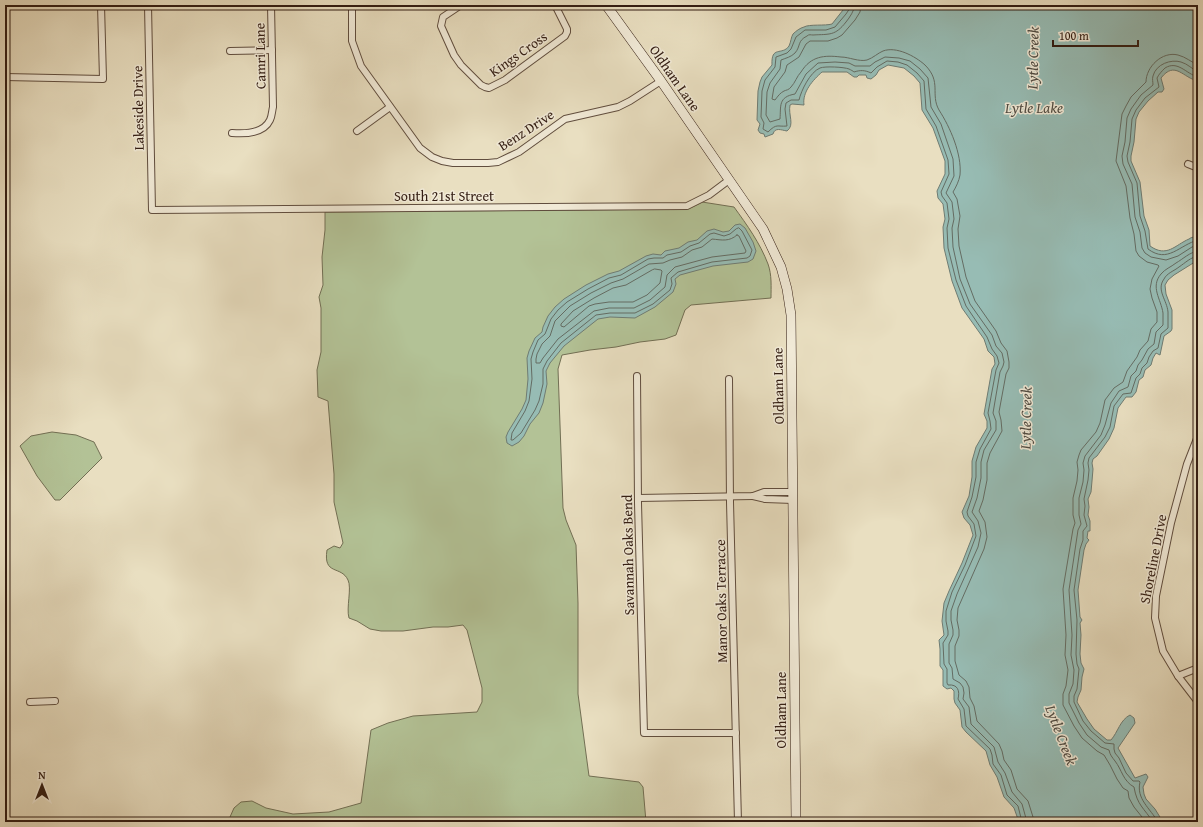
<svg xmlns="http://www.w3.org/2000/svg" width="1203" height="827" font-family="'Gentium Book Plus',serif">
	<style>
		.green { fill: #b3c296; stroke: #726f54 }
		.water { fill: #97bcb4; stroke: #6f7c73 }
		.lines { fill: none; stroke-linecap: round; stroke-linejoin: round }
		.shore { stroke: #646c63; stroke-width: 1 }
		.street-casing { stroke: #604d3e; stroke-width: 8 }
		.secondary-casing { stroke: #321c12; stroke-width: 10 }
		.street { stroke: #f1ead7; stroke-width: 6 }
		.secondary { stroke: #f1ead7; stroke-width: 9 }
		.labels { text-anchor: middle; stroke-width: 3; stroke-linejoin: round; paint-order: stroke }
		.street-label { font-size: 14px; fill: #321c12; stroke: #f1ead7 }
		.water-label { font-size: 15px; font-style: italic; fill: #504c43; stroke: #f1ead7 }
	</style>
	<rect width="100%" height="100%" fill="#e9dfc1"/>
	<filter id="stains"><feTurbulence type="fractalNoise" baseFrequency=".005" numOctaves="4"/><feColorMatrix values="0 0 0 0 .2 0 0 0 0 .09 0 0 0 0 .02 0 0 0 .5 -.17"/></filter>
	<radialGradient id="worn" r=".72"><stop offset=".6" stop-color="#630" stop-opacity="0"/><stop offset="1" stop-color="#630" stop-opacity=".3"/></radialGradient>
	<g class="green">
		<path d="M702,202L734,207C747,225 760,243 768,264C772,275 771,287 771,298L691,305L685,310L676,335L665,339L640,342L616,347L590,350L562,355L558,369L563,508L566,520L576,545L578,603V694L589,776L639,782L643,787L646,822H226L230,817L234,808L241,802L252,801L266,808L293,814L329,812L361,803L371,730L388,723L413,716L477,712L482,702V688L467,630L463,625L448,627H433L403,631H381L370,629L357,621L349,618C346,608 352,588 348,580C341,565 323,576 327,550L334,546L340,548L343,543L334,502V474L328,401L318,397L317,370L321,352V308L319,297L323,285L322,257L325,230V212L688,209Z"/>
		<polygon points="52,432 76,435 94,442 102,458 60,500 55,500 37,476 20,446 31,436"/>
	</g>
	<g class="water">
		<path d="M847,5H1198V81C1183,78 1175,60 1161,78L1164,89L1162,92H1158L1148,101L1139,112L1136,119L1134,142L1131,156V161L1140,182L1144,216L1149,230L1150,246C1167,258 1175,245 1189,239C1191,237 1195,237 1198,236V260L1174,275L1168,280L1165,285L1166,294L1172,310V329L1171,331L1164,336L1160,355L1156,353L1153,358L1151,365L1145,370L1143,377L1139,380L1136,392L1132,397H1126L1118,408L1114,428L1109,439L1097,456L1093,459L1092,463L1093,469L1092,481L1091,492L1088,499L1089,507L1088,515L1090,521V531H1088L1087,538L1089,540L1086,544L1084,550L1078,590L1080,617L1082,620L1080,623L1081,635L1080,654L1081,663L1084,669L1082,677L1081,690L1078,697L1077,702L1087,719L1094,729L1107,740H1111C1118,732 1120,720 1130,715L1134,718L1135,723L1118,748L1135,778L1146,774L1148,777L1143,787L1144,794L1146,799L1155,809L1163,822H1019L1014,808L1004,797L997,777L990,765L986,751L966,732L962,727L960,710L955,703L954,699V691L951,688L947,689L943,686V670L940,666V649L939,640L944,635L942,621L944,603L949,591L962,563L973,535L970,525L964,518L962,512L969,496L972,477V461L976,447L987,428V421L984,414L992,369L995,364L994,357L988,351L984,339L962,308L952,281L944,248L943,227L945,219L943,204L938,198L937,191L945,174V161L933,128L922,110L920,83L914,76L904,68L888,65L879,70L876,75L871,79L867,78L866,75H859L857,77H854L847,72H822C813,80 802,92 804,105L792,104L790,105C788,115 795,125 787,131C781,130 775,127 773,134L765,137L764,134L760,133L758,130L760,124L757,120L758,91L760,82L762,77L772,65C771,45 782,56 789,46C791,42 791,37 793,34C796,31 800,28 804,27C809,24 825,26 832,24Z"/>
		<polygon points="740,224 745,228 753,242 756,251 753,259 748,262 713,266 680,275 675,279 676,284 673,292 655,307 635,318 610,317 598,319 564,346 550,363 546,371 547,384 543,403 539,413 530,424 524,436 519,442 512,446 507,443 506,437 508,432 522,409 526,400 528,379 527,358 529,351 535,338 542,332 543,327 548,316 555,307 564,299 586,285 608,274 619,271 646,256 653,254 661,255 665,251 679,248 688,242 697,240 707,231 714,229 723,232 729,231 735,225"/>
	</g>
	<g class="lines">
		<g class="shore">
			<path d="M850,5V8L846,14L835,27L826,30H805L796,37L791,49L787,53L776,57L775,67L765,80L762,91L761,117L764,123L763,129L768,132C777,123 777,127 787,126L785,109L786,103L791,100H799C801,91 810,72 820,68C825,66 844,67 849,69C851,70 853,71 854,72C860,70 865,70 871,73L877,67L887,61L898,62L907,65L917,73L924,81L926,109L936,126L948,160L949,174L941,192L942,196L947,203L949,219L947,228L948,248L956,280L966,306L987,337L992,349L997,356L999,363L996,370L988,413L990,421L991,429L980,449L976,462V477L972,497L967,512L968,516L974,524L976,536L965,565L952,592L946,611V621L948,631V635L943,643L944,664L947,669V683L948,685C958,684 960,691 958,699L964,709L966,726L990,749L992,755L993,764L1001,775L1007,795L1018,806L1022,822"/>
			<path d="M855,5C854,11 850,17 846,22C835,36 830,34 813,35C811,35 809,34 807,36C797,41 801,46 795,53C791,57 786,58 781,60L780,69L770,83L767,92L766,115L770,122L780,119C781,106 778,97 795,94L806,74L818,63L835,62L849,63L855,66H870L875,62L885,57L899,58L910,61L920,69L928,78L931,107L941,124L953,159L954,176L946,193L952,202L954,219L952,228L953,247L960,279L970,304L992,335L996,346L1002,353L1004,362L1003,366L1000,372L993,413L996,421V430L984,450L981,462V478L977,498L972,512L978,521L981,533L978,547L957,594L951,611V620L953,630V635L949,644V663L952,668L953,679L960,683L963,687L964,693L963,699L969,707L971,724L994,747L998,762L1005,773L1012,792L1022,804L1027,822"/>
			<path d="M861,5L860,12L855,20L842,35L837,38L828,41H810L806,44L799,57L787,65L785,72L774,87L772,99L775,100C778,96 780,93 784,91C786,90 789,90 791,87C795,83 797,76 801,72C811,56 824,55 841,57C849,57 859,62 867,60C873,58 878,53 883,51C896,46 915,56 925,65C942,82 930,94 939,110C950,127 962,154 960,175C959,181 956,187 953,192L957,199L960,216L958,229L959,246L966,277L975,301L996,331L1001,343L1007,351L1009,362V368L1006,374L999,412L1001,420L1002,431L990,453L987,463V480L983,500L979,511L985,522L987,537L984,549L958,608L957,620L959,630V636L955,646V661L959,675L966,681L969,687L970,698L974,706L977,721L999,744L1002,751L1004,760L1011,770L1017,789L1028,801L1033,817V822"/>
			<path d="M1198,72C1192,69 1188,64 1181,62C1171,59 1156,64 1153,76C1152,79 1153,82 1153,85L1141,95L1131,109L1127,118L1125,142L1122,156L1123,164L1132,184L1135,217L1140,232L1142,248L1145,253L1151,257L1166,260L1178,256L1192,247L1198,245"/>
			<path d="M1198,77C1186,74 1178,60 1165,68C1162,71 1159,74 1157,78L1159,87L1145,98L1136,110L1132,119L1130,142L1127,156L1128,162L1137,183L1140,216L1145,231L1148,249C1168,264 1179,245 1198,240"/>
			<polygon points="739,228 742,231 752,250 750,256 747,258 712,262 678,272 671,278 672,284 670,290 653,304 635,313 610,313 596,315 561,343 547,361 543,369 543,384 539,401 535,410 521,433 513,440 511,440 512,433 525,411 529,401 532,379 531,359 533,352 538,340 545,334 551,319 558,310 567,302 588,289 609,278 621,275 648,259 654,258 663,258 667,255 681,252 690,246 699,243 710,234 714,233 724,236 730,234 736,229"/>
			<path d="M737,235L739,236L746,251L745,253L712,257L675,267L667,275L665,287L650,300L634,308H609L594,311L558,339L543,358L540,363H536V359L537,354L542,344L550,336L555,321L570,306L591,293L611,283L623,279L649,264L663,263L670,260L682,257L692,250L702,247L712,239C722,240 729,242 737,235Z"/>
			<polygon points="655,269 661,270 662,271 660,283 647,295 633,302 609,302 595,304 589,306 564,327 561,326 561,324 573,311 594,298 613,288 626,285 652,270"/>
			<path d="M1146,822L1134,807L1129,798L1128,791L1123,788L1117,779L1110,765L1104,755L1097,751L1082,738L1074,726L1063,705V694L1066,686L1068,670L1065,655L1066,635L1063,589L1073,529L1075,523L1073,515V498L1077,481L1078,470L1077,462L1079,455L1081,450L1096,432L1100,423L1105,400L1114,388L1123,382L1127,371L1137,357L1140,350L1148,341L1151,329L1157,322V312L1152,298L1150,289L1152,279L1159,266L1158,265L1147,262L1139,256L1136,251L1134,234L1130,218L1126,186L1116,161L1122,114L1126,106L1131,97L1146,82C1146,67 1162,51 1178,55C1186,57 1191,62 1198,65"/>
			<path d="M1153,822C1144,808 1137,805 1134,787C1123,781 1122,770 1115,761C1112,757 1110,755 1109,750L1101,747L1087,735L1079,723L1069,703V694L1073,684L1074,670L1071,655L1072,635L1069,590L1078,530L1081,524L1079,515V498L1083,482L1084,470L1083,463L1085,456L1101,435L1105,425L1111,403L1119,391L1128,387L1131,376L1136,371L1138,365L1142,360L1148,349L1154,344L1156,332L1163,325C1163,321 1163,317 1163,313C1161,299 1150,287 1161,274C1165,269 1171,267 1176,263C1183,259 1190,252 1198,251"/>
			<path d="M1158,822C1150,808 1136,799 1140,782L1139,781H1133L1126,773L1119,758L1115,753L1114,749V744L1105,743L1091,731L1083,721L1074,702V696L1077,689L1079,669L1077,664L1076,654L1077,620L1074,590L1080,549L1083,540V531L1087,526L1084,515L1085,506L1084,499L1088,480L1089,470L1088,463L1089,458L1105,437L1110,427L1114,406L1123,394L1131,393L1136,378L1140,374L1142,368L1147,363L1149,357L1153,351L1158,348L1161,334L1168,328C1168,323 1168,317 1168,312C1167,300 1156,290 1164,279C1167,273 1174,271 1179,267C1185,263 1191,257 1198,256"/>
		</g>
		<g class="street-casing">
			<g id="street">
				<polyline points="148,5 152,210 687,206 709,195 729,180"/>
				<polyline points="352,5 352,41 361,66 420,148 432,157 442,161 453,163 488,163 498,162 519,152 565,119 618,107 630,101 661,81"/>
				<polyline points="461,5 443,17 441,26 454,55 461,65 481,85 485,87 489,88 505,80 565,36 567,32 567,29 555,5"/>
				<polyline points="230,51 272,50"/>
				<polyline points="5,77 103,79 101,5"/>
				<polyline points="357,131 390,107"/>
				<path d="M232,133C245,134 264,133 270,120C272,116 272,111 273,107L271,5"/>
				<polyline points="1188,164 1198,168"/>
				<polyline points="637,376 638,503 644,733 736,733"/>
				<polyline points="729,379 730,502 738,822"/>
				<polyline points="1198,436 1187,464 1171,523 1156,596 1155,618 1163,651 1178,676 1198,702"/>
				<polyline points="753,496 765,499 793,500"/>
				<polyline points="638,498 753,496 764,492 793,492"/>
				<polyline points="1178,676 1198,668"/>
				<polyline points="30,702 55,701"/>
			</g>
		</g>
		<g class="secondary-casing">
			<polyline id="secondary" points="606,5 661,81 763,229 781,267 787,289 791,315 796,822"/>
		</g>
		<use href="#street" class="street"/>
		<use href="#secondary" class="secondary"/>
	</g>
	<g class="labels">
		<g class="street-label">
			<text transform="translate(518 54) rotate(-35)" y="5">Kings Cross</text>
			<text transform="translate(260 56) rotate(-91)" y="5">Camri Lane</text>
			<text transform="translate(675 78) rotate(55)" y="5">Oldham Lane</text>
			<text transform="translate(138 108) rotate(-91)" y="5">Lakeside Drive</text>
			<text transform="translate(526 130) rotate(-33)" y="5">Benz Drive</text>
			<text x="444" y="201">South 21st Street</text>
			<text transform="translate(778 386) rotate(-91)" y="5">Oldham Lane</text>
			<text transform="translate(628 555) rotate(-91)" y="5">Savannah Oaks Bend</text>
			<text transform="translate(1153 559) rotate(-79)" y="5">Shoreline Drive</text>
			<text transform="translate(721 601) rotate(-91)" y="5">Manor Oaks Terracce</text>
			<text transform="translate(781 710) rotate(-90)" y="5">Oldham Lane</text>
		</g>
		<g class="water-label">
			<text transform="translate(1033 58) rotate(-89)" y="5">Lytle Creek</text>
			<text x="1034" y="113">Lytle Lake</text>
			<text transform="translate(1026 418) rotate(-89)" y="5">Lytle Creek</text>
			<text transform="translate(1061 735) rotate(69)" y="5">Lytle Creek</text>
		</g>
	</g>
	<rect width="1203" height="827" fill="none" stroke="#e9dfc1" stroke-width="20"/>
	<rect x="6" y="6" width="1191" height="815" fill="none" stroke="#321c12" stroke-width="2"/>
	<rect x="10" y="10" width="1183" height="807" fill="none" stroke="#321c12"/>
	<g transform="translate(42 785)" stroke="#f1ead7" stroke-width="3" paint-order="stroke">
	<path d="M0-3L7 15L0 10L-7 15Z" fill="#321c12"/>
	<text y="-6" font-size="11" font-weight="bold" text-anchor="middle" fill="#321c12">N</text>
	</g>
	<path d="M1053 40v6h85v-6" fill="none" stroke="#321c12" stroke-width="2"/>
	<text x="1059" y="40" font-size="12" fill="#321c12" stroke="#f1ead7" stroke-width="3" paint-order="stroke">100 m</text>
	<rect width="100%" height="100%" filter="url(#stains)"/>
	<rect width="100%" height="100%" fill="url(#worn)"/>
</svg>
